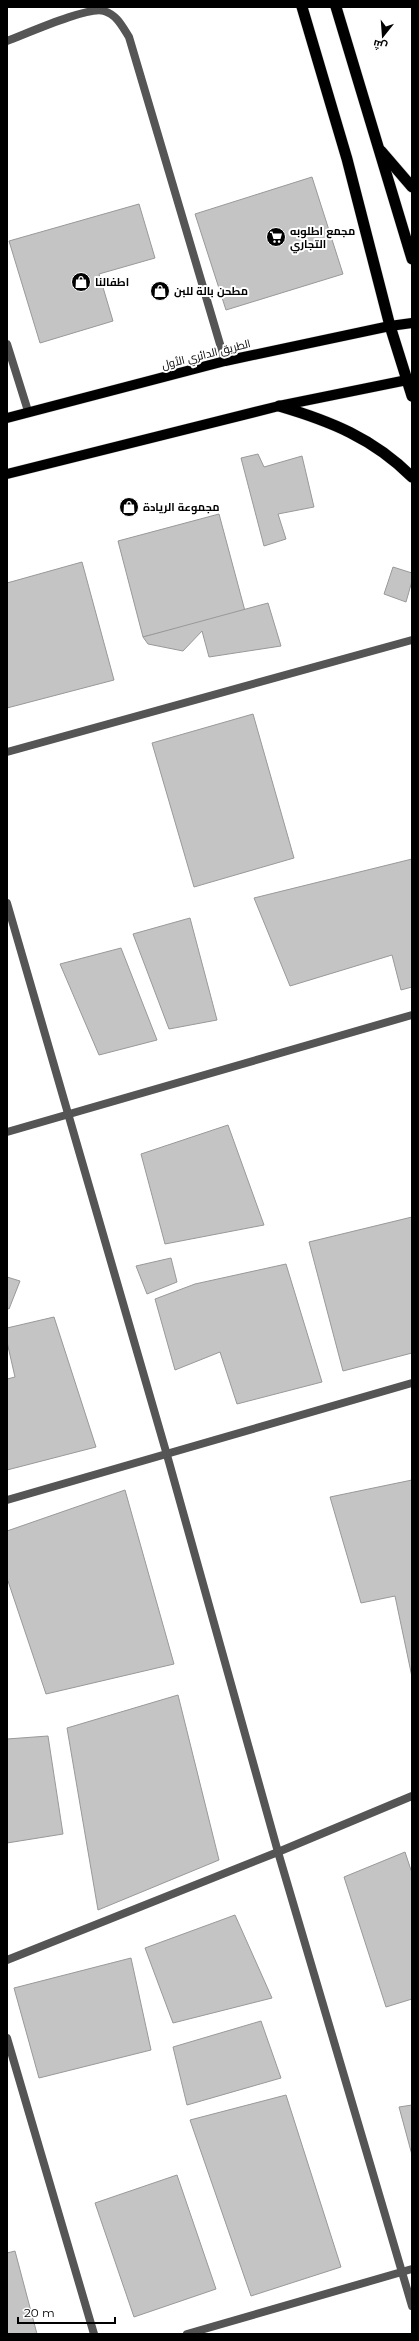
<svg xmlns="http://www.w3.org/2000/svg" width="419" height="2341" font-family="Montserrat,Cairo,sans-serif">
	<style>
		.building { fill: #c4c4c4; stroke: #999 }
		.lines { fill: none; stroke-linecap: round; stroke-linejoin: round }
		.primary-casing { stroke: #dbdbdb; stroke-width: 11 }
		.trunk-casing { stroke: #dbdbdb; stroke-width: 12 }
		.minor { stroke: #555; stroke-width: 8 }
		.primary { stroke: #000; stroke-width: 10 }
		.trunk { stroke: #000; stroke-width: 11 }
		.labels { text-anchor: middle; stroke-width: 4; stroke-linejoin: round; paint-order: stroke }
		.poi-label { font-size: 11px; font-weight: bold; fill: #000; stroke: #fff; text-anchor: start }
		.street-label { font-size: 11px; fill: #000; stroke: #fff }
	</style>
	<rect width="100%" height="100%" fill="#fff"/>
	<g class="building">
		<polygon points="312,177 343,274 226,310 195,214"/>
		<polygon points="139,204 155,258 99,274 113,321 40,343 9,241"/>
		<polygon points="258,454 264,467 302,456 314,507 278,514 286,539 264,546 241,458"/>
		<polygon points="219,514 245,611 143,637 118,541"/>
		<polygon points="82,562 114,680 7,708 7,583"/>
		<polygon points="393,567 412,573 412,581 406,602 384,594"/>
		<polygon points="268,603 281,646 209,657 202,631 183,651 148,644 143,637"/>
		<polygon points="253,714 294,858 194,887 152,743"/>
		<polygon points="412,859 412,987 401,990 392,955 290,986 254,898"/>
		<polygon points="190,918 217,1020 169,1029 133,934"/>
		<polygon points="121,948 157,1040 99,1055 60,964"/>
		<polygon points="228,1125 264,1225 165,1244 141,1154"/>
		<polygon points="412,1217 412,1353 343,1371 309,1242"/>
		<polygon points="171,1258 177,1282 147,1294 136,1266"/>
		<polygon points="286,1264 322,1382 237,1404 220,1352 175,1370 155,1299 195,1284"/>
		<polygon points="7,1277 20,1281 9,1309 7,1308"/>
		<polygon points="54,1317 96,1447 7,1470 7,1379 15,1377 7,1342 7,1328"/>
		<polygon points="412,1480 412,1677 395,1596 361,1603 330,1497"/>
		<polygon points="125,1490 174,1664 46,1694 7,1578 7,1531"/>
		<polygon points="178,1695 219,1860 98,1910 67,1728"/>
		<polygon points="48,1736 63,1834 7,1843 7,1739"/>
		<polygon points="405,1852 412,1873 412,1999 386,2007 344,1877"/>
		<polygon points="235,1915 272,1998 173,2023 145,1948"/>
		<polygon points="131,1958 151,2050 39,2078 14,1988"/>
		<polygon points="261,2021 281,2078 187,2105 173,2047"/>
		<polygon points="286,2095 341,2267 251,2296 190,2120"/>
		<polygon points="412,2105 412,2155 399,2107"/>
		<polygon points="177,2175 216,2289 134,2317 95,2203"/>
		<polygon points="15,2251 37,2334 7,2334 7,2253"/>
	</g>
	<g class="lines">
		<g class="primary-casing">
			<g id="primary">
				<polyline points="7,418 225,361 390,326 412,323"/>
				<polyline points="7,474 279,406 412,379"/>
			</g>
		</g>
		<g class="trunk-casing">
			<g id="trunk">
				<polyline points="302,7 347,159 390,326 412,396"/>
				<polyline points="336,7 412,259"/>
				<polyline points="381,151 412,187"/>
				<path d="M279,406C330,421 373,438 412,477"/>
			</g>
		</g>
		<g class="minor">
			<path d="M7,41C26,34 88,6 104,11C117,15 122,26 129,37L225,361"/>
			<polyline points="7,344 28,411"/>
			<polyline points="7,752 412,640"/>
			<polyline points="7,903 167,1455 278,1852 412,2306"/>
			<polyline points="7,1132 412,1015"/>
			<polyline points="7,1500 412,1383"/>
			<polyline points="7,1960 278,1852 412,1796"/>
			<polyline points="7,2038 94,2334"/>
			<polyline points="187,2334 412,2269"/>
		</g>
		<use href="#primary" class="primary"/>
		<use href="#trunk" class="trunk"/>
	</g>
	<defs>
		<g id="supermarket-disc" transform="scale(1)"><circle r="9.5" fill="#000" stroke="#fff"/><path d="M-6-5.5h2.5l.6 2H6L4.5 2H-2.5L-4.4-4H-6ZM-1.5 3.2a1.3 1.3 0 1 0 .1 0ZM3 3.2a1.3 1.3 0 1 0 .1 0Z" fill="#fff"/></g>
		<g id="shop-disc" transform="scale(1)"><circle r="9.5" fill="#000" stroke="#fff"/><path d="M-5-2.5h2.3a2.7 3.5 0 0 1 5.4 0H5L5.5 6h-11ZM-1.5-2.5h3a1.5 2.3 0 0 0-3 0Z" fill="#fff"/></g>
	</defs>
	<g fill-rule="evenodd">
		<use href="#supermarket-disc" x="276" y="237"/>
		<use href="#shop-disc" x="81" y="282"/>
		<use href="#shop-disc" x="160" y="291"/>
		<use href="#shop-disc" x="129" y="507"/>
	</g>
	<g class="labels">
		<g class="poi-label">
			<text x="290" y="235">مجمع اطلوبه<tspan x="290" dy="13">التجاري</tspan></text>
			<text x="95" y="286">اطفالنا</text>
			<text x="174" y="295">مطحن بالة للبن</text>
			<text x="143" y="511">مجموعة الريادة</text>
		</g>
		<g class="street-label">
			<text transform="translate(206 354) rotate(-14)" y="4">الطريق الدائري الأول</text>
		</g>
	</g>
	<rect width="419" height="2341" fill="none" stroke="#000000" stroke-width="16"/>
	<g transform="translate(383 36) rotate(197)" stroke="#ffffff" stroke-width="3" paint-order="stroke">
	<path d="M0-3L7 15L0 10L-7 15Z" fill="#000000"/>
	<text y="-6" font-size="11" font-weight="bold" text-anchor="middle" fill="#000000">ش</text>
	</g>
	<path d="M18 2317v6h97v-6" fill="none" stroke="#000000" stroke-width="2"/>
	<text x="24" y="2317" font-size="12" fill="#000000" stroke="#ffffff" stroke-width="3" paint-order="stroke">20 m</text>
</svg>
